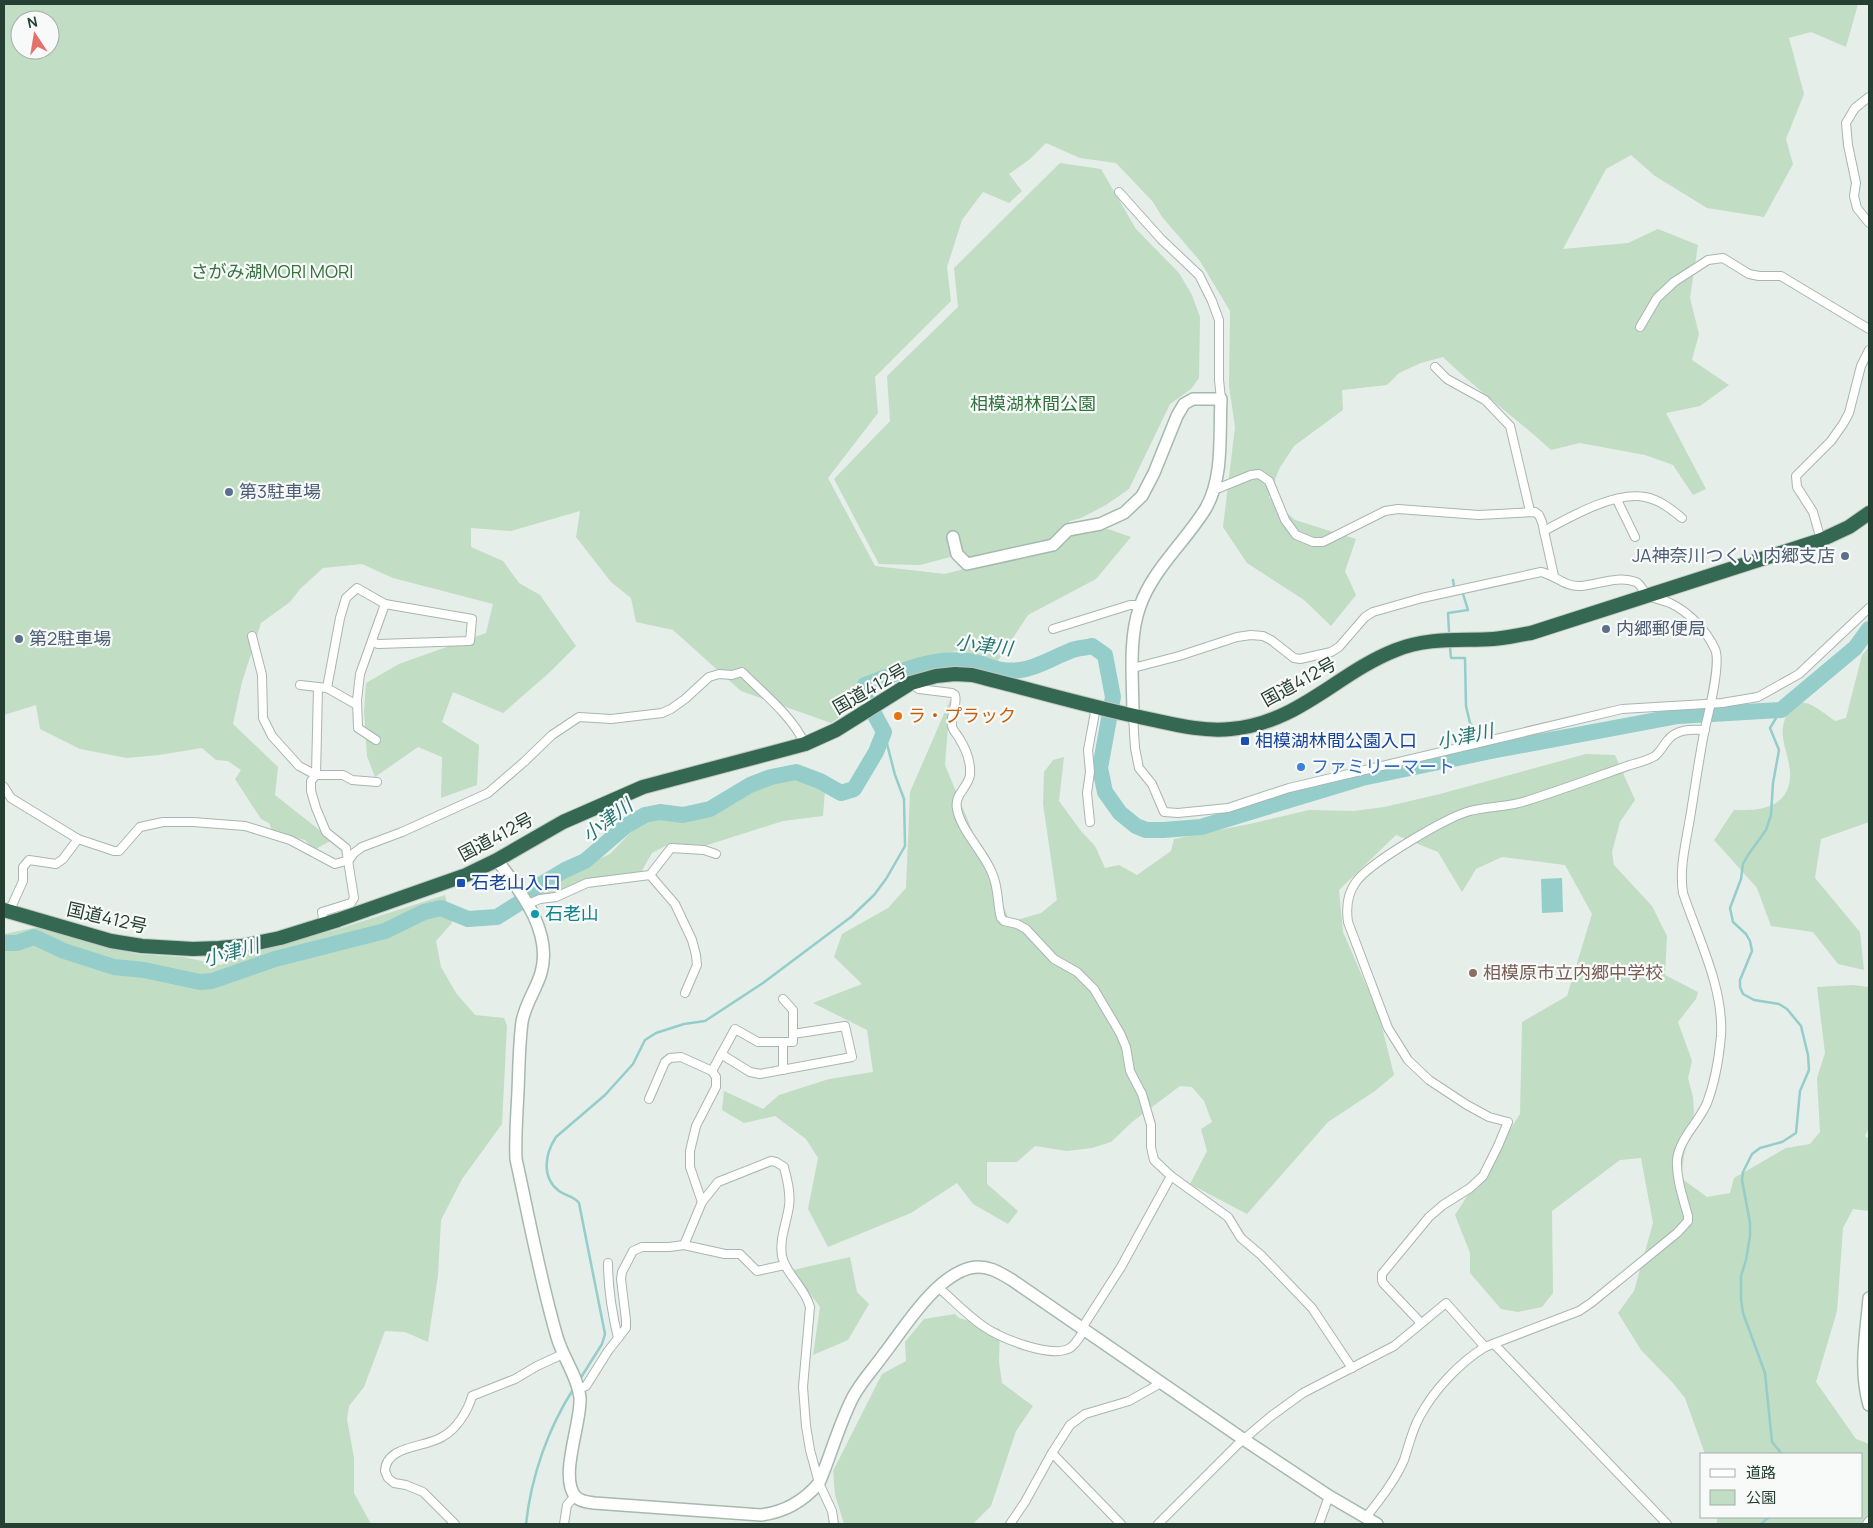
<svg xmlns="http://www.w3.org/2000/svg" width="1873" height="1528" font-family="Manrope,'Noto Sans JP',sans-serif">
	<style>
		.green { fill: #c1ddc3; fill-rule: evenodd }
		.water { fill: #94cdca }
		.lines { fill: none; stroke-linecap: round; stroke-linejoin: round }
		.stream { stroke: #94cdca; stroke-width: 2.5 }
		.river { stroke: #94cdca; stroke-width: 16 }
		.street-casing { stroke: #a9b6af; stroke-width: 10 }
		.secondary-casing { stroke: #a5b9ae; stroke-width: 14 }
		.highway-casing { stroke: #c2c9c6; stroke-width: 16 }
		.street { stroke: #fff; stroke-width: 8 }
		.secondary { stroke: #fff; stroke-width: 11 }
		.highway { stroke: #356853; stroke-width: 14 }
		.service-dot { fill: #5c6f8a; stroke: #f7faf8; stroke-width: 2 }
		.food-dot { fill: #e8710a; stroke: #f7faf8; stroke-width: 2 }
		.transit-dot { fill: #1a4fb4; stroke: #f7faf8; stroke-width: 2 }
		.shop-dot { fill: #3f7fe0; stroke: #f7faf8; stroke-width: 2 }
		.culture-dot { fill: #0f9aa8; stroke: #f7faf8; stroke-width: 2 }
		.education-dot { fill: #8d6e63; stroke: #f7faf8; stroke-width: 2 }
		.labels { text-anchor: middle; stroke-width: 4.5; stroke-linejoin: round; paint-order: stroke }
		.park-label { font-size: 18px; fill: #34723f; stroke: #f7faf8 }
		.service-label { font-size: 18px; fill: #4e5e75; stroke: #f7faf8; text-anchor: start }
		.street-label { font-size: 18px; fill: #263f33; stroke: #f7faf8 }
		.food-label { font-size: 18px; fill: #c56008; stroke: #f7faf8; text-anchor: start }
		.transit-label { font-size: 18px; fill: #164399; stroke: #f7faf8; text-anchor: start }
		.shop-label { font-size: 18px; fill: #366cbe; stroke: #f7faf8; text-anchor: start }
		.culture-label { font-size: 18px; fill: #0d838f; stroke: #f7faf8; text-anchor: start }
		.education-label { font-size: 18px; fill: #785e54; stroke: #f7faf8; text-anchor: start }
		.water-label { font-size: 19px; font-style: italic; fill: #257673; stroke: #f7faf8 }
	</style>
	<rect width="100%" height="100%" fill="#e6eee9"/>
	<g class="green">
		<path d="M4,4H1858L1846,47L1811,32L1789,38L1804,94L1786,139L1793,164L1764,217L1707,208L1655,176L1631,155L1606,169L1563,249L1628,243L1658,229L1698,245L1690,298L1699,334L1692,360L1729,385L1700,406L1666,413L1706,489L1693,495L1673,465L1645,455L1580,443L1551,450C1516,418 1477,390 1443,357L1421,363L1399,373L1387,385L1342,390L1343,410L1294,446L1279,469L1269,497L1295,520L1356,539L1345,571L1356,595L1331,626L1304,600L1247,563L1223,527L1235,427L1229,386L1230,311L1200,261L1162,217L1153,202L1116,163L1080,158L1046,143L1030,159L1009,174L1022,191L1009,203L983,192L962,220L947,267L951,301L875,377L878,413L828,478L875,566L945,574L1054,545L1067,533L1108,529L1131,537L1096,579L1028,615L997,662L957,651L923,657L831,723L741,691L673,630L636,622L631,598L611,582L576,537L580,511L511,531L471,528V547L503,561L519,583L540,595L576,646L550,672L503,713L453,692L442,722L479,745L477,785L441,798L442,757L418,747L375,777L367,756L364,711L366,683L399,664L486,633L493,604L393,578L362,564L323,568L300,589L290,602L261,623L242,682L233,724L278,767L275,795L332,840L314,850L305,840L273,833L269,823L261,819L235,779L241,770L228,761L216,760L202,748L159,755L127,758L80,749L40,729L36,705L4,715ZM20,20H50V50H20Z"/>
		<polygon points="1060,163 1101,169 1136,229 1179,273 1192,295 1200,317 1199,378 1191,389 1170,404 1129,489 1106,505 1081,518 1070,521 1052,542 974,559 962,554 920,565 879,564 834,479 890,421 887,376 958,307 954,268"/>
		<path d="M1869,647V822L1821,839L1815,878L1860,932L1864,970L1838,964L1813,932L1771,926L1757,888L1714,840L1734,810C1762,811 1792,807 1790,771C1789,759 1784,748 1783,737C1781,724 1789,700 1805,703C1813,704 1828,716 1835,721L1846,718L1862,655Z"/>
		<polygon points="950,700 945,765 1010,922 1041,913 1057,900 1043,804 1044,772 1053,760 1064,757 1059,801 1081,831 1095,846 1105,868 1119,865 1137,875 1171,851 1174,839 1254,823 1309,810 1354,811 1384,807 1440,794 1586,754 1615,755 1635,800 1620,822 1612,852 1614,865 1652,906 1667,936 1665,975 1698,992 1696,999 1678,1022 1692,1061 1688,1078 1693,1097 1694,1113 1684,1156 1681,1178 1707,1197 1730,1193 1734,1178 1786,1148 1810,1144 1820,1132 1817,1078 1825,1053 1817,987 1853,985 1869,987 1869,1128 1865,1136 1869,1139 1869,1211 1853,1209 1843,1228 1837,1311 1816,1382 1856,1439 1869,1444 1869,1524 1717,1524 1717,1517 1862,1517 1862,1454 1705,1454 1685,1398 1672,1382 1641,1350 1618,1313 1634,1291 1653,1223 1641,1158 1620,1160 1552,1211 1553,1293 1542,1307 1518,1312 1501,1309 1470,1273 1470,1253 1455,1215 1520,1114 1522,1022 1567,996 1592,914 1565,865 1502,857 1476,869 1462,892 1438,852 1396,835 1339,890 1343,932 1379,1015 1394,1075 1375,1091 1328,1122 1247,1214 1190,1184 1207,1151 1201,1129 1212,1122 1204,1101 1192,1087 1180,1086 1132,1122 1111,1142 1092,1148 1067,1151 1035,1146 1017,1162 987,1162 987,1184 1018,1211 1008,1224 973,1204 957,1183 911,1213 828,1247 808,1209 818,1158 806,1139 775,1116 744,1123 722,1110 724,1091 763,1109 779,1095 829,1079 873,1072 867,1030 813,1003 862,984 834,957 842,934 888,908 906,888 910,792"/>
		<polygon points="797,776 825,791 823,816 783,821 698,848 671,843 652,853 640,874 587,881 556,896 541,894 579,868 610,854 636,827 658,819 697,818 732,803 766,782"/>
		<polygon points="445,895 452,923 436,941 441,967 456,993 475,1015 504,1018 507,1026 502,1124 462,1179 441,1220 438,1275 428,1342 405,1332 385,1331 364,1387 349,1406 347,1419 354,1458 354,1493 371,1524 4,1524 4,934 39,927 137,954 183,957 221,965 250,949 335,930"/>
		<polygon points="850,1257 857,1292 869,1304 848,1340 813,1355 820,1307 793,1270"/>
		<polygon points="955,1314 959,1318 1000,1329 999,1362 1002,1383 1033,1406 1016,1431 991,1506 973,1524 844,1524 835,1495 833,1471 882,1374 906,1361 905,1342 924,1319"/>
	</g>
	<polygon class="water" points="1562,878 1563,912 1542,913 1541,879"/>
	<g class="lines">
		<g class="stream">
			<polyline points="1453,580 1454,587"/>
			<polyline points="1449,631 1448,613 1468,610 1463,594"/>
			<polyline points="1450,648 1451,658 1465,658 1466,706 1470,723 1480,737"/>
			<polyline points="1781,710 1770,728 1779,750 1773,783 1771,815 1766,830 1748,855 1743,864 1741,879 1730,908 1733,922 1746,934 1750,941 1752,951 1740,980 1740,987 1743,994 1754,1000 1779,1004 1787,1009 1801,1026 1808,1055 1809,1070 1800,1091 1796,1133 1782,1142 1760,1148 1752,1154 1743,1172 1742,1180 1750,1223 1750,1236 1746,1260 1741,1276 1741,1299 1743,1313 1765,1373 1772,1442 1782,1454"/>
			<polyline points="1489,748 1491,751"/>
			<path d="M580,1379L602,1344L605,1334L579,1203C574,1196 566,1196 559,1191C541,1177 545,1154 556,1137L605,1095L633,1064L645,1040L656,1033L684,1024L705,1021L763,983L851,917L874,895L886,879L905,846L904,799L895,775L884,732"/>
			<path d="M526,1524C531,1477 548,1428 574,1388"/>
			<polyline points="1761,1524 1769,1517"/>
		</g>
		<path class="river" d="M4,943H17L34,937L64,951L114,967L144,970L200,982L212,981L275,959L385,931L424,912L441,908L468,919L497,917L524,900L540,885L565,870L585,861L627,825L645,815L660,812L683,815L710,809L750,785L771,777L796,772L820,781L841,793L854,789L876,752L884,732L864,695L865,685C898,673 932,656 968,661C989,664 996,673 1020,670C1037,668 1054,657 1070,651C1076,648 1085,648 1092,646L1105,655L1113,697L1100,768L1105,792L1120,813L1136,826L1146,830H1163L1201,827L1362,778L1491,751L1678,716L1781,710L1855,648L1869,629"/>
		<g class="street-casing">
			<g id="street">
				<polyline points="1869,97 1855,108 1846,123 1848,145 1856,183 1854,196 1857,208 1869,223"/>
				<polyline points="1119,192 1161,239 1199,275 1212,301 1219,320 1219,380 1221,399"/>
				<polyline points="1640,327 1657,298 1674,282 1708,260 1723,258 1749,274 1759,276 1781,276 1869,329"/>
				<polyline points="1435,367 1447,379 1485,400 1510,426 1530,511"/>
				<polyline points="1214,490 1251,475 1259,474 1269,481 1285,520 1296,535 1313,542 1323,542 1385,511 1398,509 1479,515 1535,512 1539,515 1542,522 1554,576"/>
				<polyline points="1617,500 1635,537"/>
				<path d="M1544,531C1570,517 1615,491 1645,497C1660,500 1671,509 1682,518"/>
				<polyline points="1821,540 1813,512 1797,487 1796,476 1831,441 1843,424 1849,413 1861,366 1869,350"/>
				<polyline points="1053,629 1130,605 1140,605"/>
				<polyline points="252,636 262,675 263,718 272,736 299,766 316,775 343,775 352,780 377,782"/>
				<path d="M1133,668L1179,656L1237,637L1251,635L1263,636L1271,640L1294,658L1300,659L1331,652L1339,647L1365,617L1373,612L1422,598L1541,572C1555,575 1565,587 1580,586C1598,585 1617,575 1636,582C1642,585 1643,593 1649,596C1655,599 1663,600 1670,603C1689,612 1706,630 1715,649C1721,662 1709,712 1705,728C1699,758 1695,788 1690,818C1686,842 1679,869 1683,893C1698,938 1724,988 1721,1036C1719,1058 1715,1082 1707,1103C1699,1122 1679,1139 1677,1160C1676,1178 1683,1198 1688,1216V1221L1677,1233L1591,1303L1579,1311L1485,1347C1459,1363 1434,1390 1420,1416C1412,1430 1409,1445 1404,1460C1395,1481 1380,1500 1366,1517"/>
				<path d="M911,683L919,689L952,693L955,695C958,706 950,714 952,725C952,730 957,734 959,738C966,749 971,762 970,775C968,788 954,794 957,809C961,831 984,852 992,873C999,888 997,904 1001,918L1004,921L1017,924L1026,929L1054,959L1077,972L1094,989L1120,1033L1126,1047L1130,1071L1142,1094L1151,1125V1147L1154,1160L1171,1176L1228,1217L1241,1238L1261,1255L1312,1308L1352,1368"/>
				<polyline points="300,685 327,688 357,705"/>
				<polyline points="318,687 316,775 311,781 311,791 316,808 326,832 346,848 354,898 351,903 322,912 324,924"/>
				<polyline points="327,688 340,618 346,598 357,588 385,604 472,619 470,641 378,644 372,642"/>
				<polyline points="1133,716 1135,748 1139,768 1152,784 1164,812 1178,813 1228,808 1289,788 1622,709 1722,703 1758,697 1799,674 1869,608"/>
				<polyline points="376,740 358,728 357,700 360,674 385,604"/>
				<path d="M4,787L11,798L78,839L114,851H119L140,827L163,822H193L245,826L290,840L335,864L349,860L354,853L362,847L402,832L488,793L524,762L552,735L579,717L611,719L662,713L671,709L685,699L709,677L719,674L732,675L742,672C764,694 792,716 805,744"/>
				<polyline points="1090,822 1087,793 1090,772 1088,750 1096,707"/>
				<polyline points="650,875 675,904 692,940 696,955 697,965 685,993"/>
				<polyline points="528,904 540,899 556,897 587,883 650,875 671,848 704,850 716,854"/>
				<polyline points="9,912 23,881 23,867 29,860 56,864 63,859 78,839"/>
				<polyline points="783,1042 783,1070"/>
				<polyline points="721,1054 750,1072 760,1074 852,1057 845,1026 793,1034"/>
				<polyline points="712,1071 735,1029 758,1042 793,1042 793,1010 783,999"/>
				<polyline points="649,1099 665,1062 670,1058 681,1057 712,1071 716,1077 716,1087 696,1126 690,1151 690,1167 702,1202"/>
				<polyline points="684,1245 725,1254 740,1254 757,1271 785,1265"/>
				<path d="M608,1263C608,1288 612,1313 618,1338"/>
				<path d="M939,1288C953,1300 967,1315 983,1326C1000,1338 1051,1359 1070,1348C1076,1344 1081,1335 1085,1329"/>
				<path d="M1421,1323L1383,1283L1382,1280V1274L1429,1217L1443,1205L1470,1188L1483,1176L1498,1146L1508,1122L1489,1117L1467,1105L1429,1080L1408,1060L1388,1028L1348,922C1346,908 1347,894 1356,882C1369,863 1447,817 1470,811C1489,806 1508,807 1526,801C1561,790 1596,777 1630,765C1638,763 1648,760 1655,756C1660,752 1663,746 1667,741C1676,729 1691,729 1705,730"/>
				<polyline points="1082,1328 1121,1267 1171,1176"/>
				<polyline points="1494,1344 1667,1524"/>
				<path d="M578,1389L586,1386L608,1351L626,1328V1320L621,1279L622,1272L633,1251L642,1247H669L684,1245L702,1202L718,1182L771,1161L776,1162L784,1167C787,1179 791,1193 789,1206C787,1222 779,1239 782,1256C786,1275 805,1287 810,1307L803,1387L806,1426L810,1450L819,1483L832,1511L834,1524"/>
				<polyline points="1052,1453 1121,1524"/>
				<path d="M455,1524L423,1492L406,1485L394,1483L388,1478L385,1471C386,1445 425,1448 442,1437C456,1430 468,1411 472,1396L515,1379L537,1366L563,1354"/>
				<polyline points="564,1524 567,1505 575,1496"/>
				<polyline points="1010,1524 1025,1502 1052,1453 1070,1425 1085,1414 1129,1401 1161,1383"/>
				<polyline points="1158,1524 1237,1445 1270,1417 1303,1393 1394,1346 1446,1303 1485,1347"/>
				<polyline points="1319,1524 1329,1496"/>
				<polyline points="1867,1524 1869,1521"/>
			</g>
		</g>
		<g class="secondary-casing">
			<g id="secondary">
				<path d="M953,537L957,554L967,564L1053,545L1068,530L1100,524L1124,513L1142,496L1154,473L1177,416L1184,404L1193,399H1221C1219,434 1224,476 1206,508C1186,541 1153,569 1140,606C1128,639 1133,680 1133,716"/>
				<path d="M497,860C520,891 553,931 541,973C536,990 525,1004 522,1022C519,1045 519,1068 518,1091C517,1113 515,1136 516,1159C529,1218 540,1279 557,1337C563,1358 577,1375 580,1397C582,1422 558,1478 576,1497C581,1502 588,1502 594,1503L761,1515C785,1512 803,1502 819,1483C831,1455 839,1424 853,1397C861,1382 874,1368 884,1354C905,1327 935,1277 970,1268C986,1264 999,1272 1012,1280L1243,1439L1329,1496L1377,1524"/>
				<path d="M1869,1298C1866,1334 1859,1370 1869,1405"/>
			</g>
		</g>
		<g class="highway-casing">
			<path id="highway" d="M4,910L111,941L142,946L193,949L219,948L242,946L280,938L338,920L466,875L497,860L563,822L643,787L805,744L836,730L911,683L936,676L955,674L972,675C1029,689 1086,706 1144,718C1173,724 1201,732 1231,729C1299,723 1337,673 1396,650C1428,637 1460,641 1493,639C1506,638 1518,635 1531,633L1821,540L1849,527L1869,513"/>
		</g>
		<use href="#street" class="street"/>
		<use href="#secondary" class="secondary"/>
		<use href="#highway" class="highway"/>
	</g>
	<g class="service-dot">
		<circle cx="229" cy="492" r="5"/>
		<circle cx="1845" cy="556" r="5"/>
		<circle cx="1606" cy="629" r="5"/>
		<circle cx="19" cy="639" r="5"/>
	</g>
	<circle class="food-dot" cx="898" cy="716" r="5"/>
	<g class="transit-dot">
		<rect x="1240" y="736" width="10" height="10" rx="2.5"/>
		<rect x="456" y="878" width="10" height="10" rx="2.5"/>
	</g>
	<circle class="shop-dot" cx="1301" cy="767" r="5"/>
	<circle class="culture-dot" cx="535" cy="914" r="5"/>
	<circle class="education-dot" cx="1473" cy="973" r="5"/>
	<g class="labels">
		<g class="park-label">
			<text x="272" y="278">さがみ湖MORI MORI</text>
			<text x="1033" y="410">相模湖林間公園</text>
		</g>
		<g class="service-label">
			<text x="239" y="498">第3駐車場</text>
			<text x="1835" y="562" text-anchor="end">JA神奈川つくい 内郷支店</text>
			<text x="1616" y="635">内郷郵便局</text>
			<text x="29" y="645">第2駐車場</text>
		</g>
		<g class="street-label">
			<text transform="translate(1299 682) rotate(-29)" y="6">国道412号</text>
			<text transform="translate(870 689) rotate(-30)" y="6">国道412号</text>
			<text transform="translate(496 837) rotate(-28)" y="6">国道412号</text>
			<text transform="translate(107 918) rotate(13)" y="6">国道412号</text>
		</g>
		<g class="food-label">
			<text x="908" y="722">ラ・プラック</text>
		</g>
		<g class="transit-label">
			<text x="1255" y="747">相模湖林間公園入口</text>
			<text x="471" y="889">石老山入口</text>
		</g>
		<g class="shop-label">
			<text x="1311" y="773">ファミリーマート</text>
		</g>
		<g class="culture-label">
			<text x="545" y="920">石老山</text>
		</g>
		<g class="education-label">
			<text x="1483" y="979">相模原市立内郷中学校</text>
		</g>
		<g class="water-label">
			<text transform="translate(984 645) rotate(7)" y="7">小津川</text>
			<text transform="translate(1465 736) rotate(-12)" y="7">小津川</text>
			<text transform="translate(607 820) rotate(-37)" y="7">小津川</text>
			<text transform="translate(231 952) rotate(-15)" y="7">小津川</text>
		</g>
	</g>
	<rect width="1873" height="1528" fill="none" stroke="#263f33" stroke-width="10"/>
	<rect x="1700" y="1453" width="162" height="65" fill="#f7faf8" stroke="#a3afa9"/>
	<rect x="1710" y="1469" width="25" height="8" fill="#ffffff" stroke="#a3afa9"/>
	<text x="1746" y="1478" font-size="15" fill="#263f33">道路</text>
	<rect x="1710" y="1490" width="25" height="15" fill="#c1ddc3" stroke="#a3afa9"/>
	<text x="1746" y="1503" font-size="15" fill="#263f33">公園</text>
	<g transform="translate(35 35) rotate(348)"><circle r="24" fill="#f7faf8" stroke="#a3afa9"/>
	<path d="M0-4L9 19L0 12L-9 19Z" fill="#e6716c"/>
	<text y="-8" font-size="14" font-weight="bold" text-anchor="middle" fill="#263f33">N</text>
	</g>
</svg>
